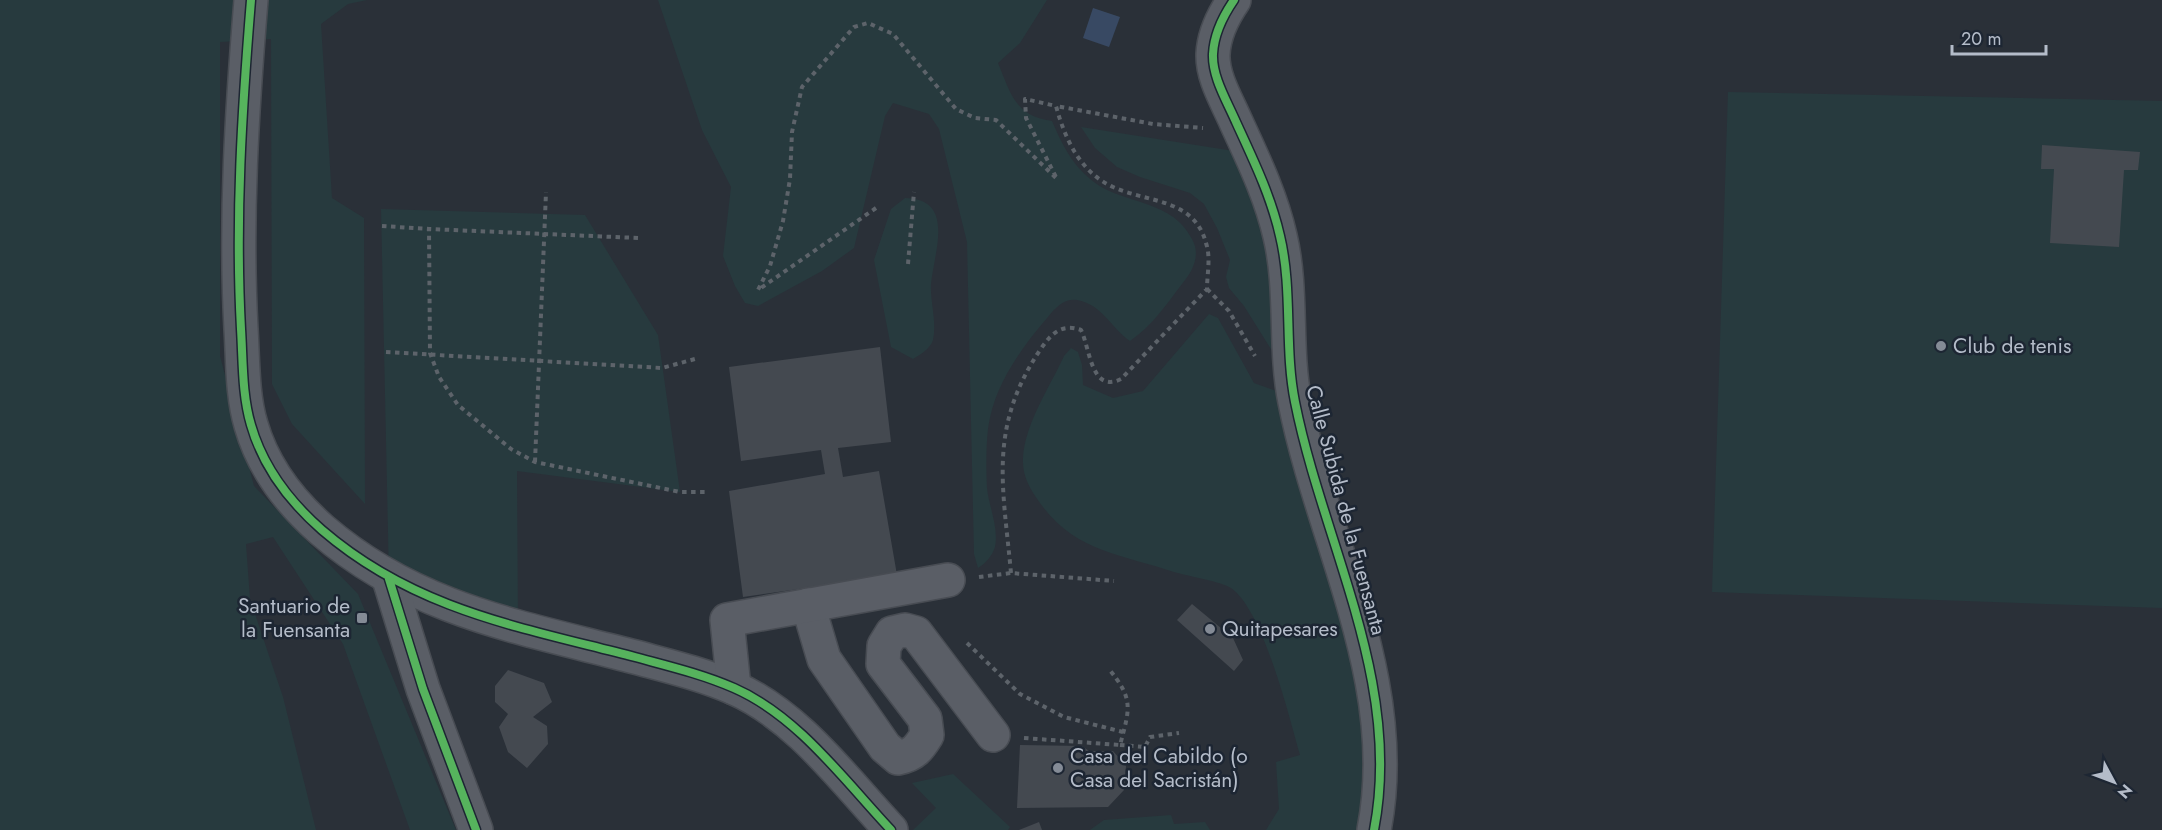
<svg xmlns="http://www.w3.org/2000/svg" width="2162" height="830" font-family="Jost,sans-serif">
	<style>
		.green { fill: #273a3e }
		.water { fill: #384963 }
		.building { fill: #444950 }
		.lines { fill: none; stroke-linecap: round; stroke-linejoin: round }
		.minor-casing { stroke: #484c53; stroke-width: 36 }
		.path { stroke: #5d636a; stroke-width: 4; stroke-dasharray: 4.5 4.5; stroke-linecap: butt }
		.minor { stroke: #5a5e66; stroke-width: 33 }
		.cycleway-casing { stroke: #1d2633; stroke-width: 11 }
		.cycleway { stroke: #56b35d; stroke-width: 8 }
		.poi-dot { fill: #848b96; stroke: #1d2633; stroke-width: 2 }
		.labels { text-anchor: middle; stroke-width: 5; stroke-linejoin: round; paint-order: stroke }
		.poi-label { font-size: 21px; fill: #b4bcc9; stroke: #1d2633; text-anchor: start }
		.street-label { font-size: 21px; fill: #b4bcc9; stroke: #1d2633 }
	</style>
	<rect width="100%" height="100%" fill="#2a3038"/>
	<g class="green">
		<polygon points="0,0 367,0 348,4 321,24 332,198 364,218 365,504 292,424 272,384 271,39 220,42 220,356 254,486 358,594 456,830 410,830 343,644 273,537 246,544 250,599 283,697 316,830 0,830"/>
		<path d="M658,0H1047L1020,43L998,63C1011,94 1015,116 1052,121C1061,142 1071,163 1089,178C1120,206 1171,197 1192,239C1201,255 1193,271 1182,284C1166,305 1152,326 1130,341C1111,328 1102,304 1077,300C1061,297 1051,314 1042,324C1017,354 993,389 988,429C986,447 986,469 987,488C989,507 999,528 995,547C992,556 986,563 978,568L974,554L967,242L939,129L929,114L893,103L885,116L854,248L822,271L758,306L745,303L735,286L723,256L731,187L702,130Z"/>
		<polygon points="1728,92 2162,101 2162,608 1712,592"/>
		<polygon points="1081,127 1234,151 1270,231 1274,354 1244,306 1229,288 1226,277 1230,260 1217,228 1204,204 1190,193 1140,177 1117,167 1095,148"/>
		<path d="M905,198C956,199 934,252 931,284C930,302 937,321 933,340C930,349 921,354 913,359L891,347L874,260L891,209Z"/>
		<polygon points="381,209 585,215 658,335 680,492 517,471 518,626 389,579"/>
		<path d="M1209,314L1218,318L1254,383L1276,391L1371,719L1361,830H1266L1279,809L1276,762L1300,755C1289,716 1263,610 1231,588C1223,582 1187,576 1174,572C1121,554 1075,552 1040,503C1030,489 1022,476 1023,458C1025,423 1050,387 1064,356L1071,348L1078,352L1082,365L1083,385L1113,398L1143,391Z"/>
		<polygon points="953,774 1010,827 1008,830 913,830 936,808 912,783"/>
		<polygon points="1171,815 1174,824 1205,822 1210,830 1090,830 1104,820"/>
	</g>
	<polygon class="water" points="1093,8 1120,17 1109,47 1083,38"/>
	<g class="building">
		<polygon points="2042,145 2140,152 2138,170 2124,170 2119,247 2050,243 2054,169 2041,169"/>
		<polygon points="880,347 891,442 838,448 843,477 879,471 897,575 743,597 729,491 825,474 821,450 741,461 729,367"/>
		<polygon points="1192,604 1233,638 1243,660 1234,671 1177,620"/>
		<polygon points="508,670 544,683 552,702 533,717 547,726 548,744 527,768 508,752 499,727 508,714 495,702 495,686"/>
		<polygon points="1020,745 1082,746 1089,751 1113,751 1126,766 1124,790 1108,807 1017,808"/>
		<polygon points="1039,822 1042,830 1019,830"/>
	</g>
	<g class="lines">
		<g class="minor-casing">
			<g id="minor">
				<path d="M251,0C242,110 235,218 241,329C243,361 242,395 251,425C263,467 290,502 322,530C415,610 520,627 635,657C668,666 702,674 734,688C798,716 844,780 891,830"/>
				<path d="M1234,0C1223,16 1214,34 1213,54C1212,77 1227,101 1236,122C1253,159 1271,196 1280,236C1293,290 1284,348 1295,402C1323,543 1403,682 1374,830"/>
				<polyline points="389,579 423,689 476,830"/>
				<path d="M808,605L824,659L885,747L898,758C914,755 919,748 927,735L925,719L883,664L884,646L892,633L905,630L916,633L993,735"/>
				<polyline points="734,688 727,620 948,580"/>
			</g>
		</g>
		<g class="path">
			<polyline points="876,208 758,290 770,266 783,221 790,179 792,132 802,87 854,27 868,23 893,34 956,109 975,118 996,120 1057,179 1026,118 1025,99 1056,106"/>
			<polyline points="382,226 429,229"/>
			<polyline points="638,238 429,229 430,353 439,377 458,405 511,449 535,462 680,492 707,492"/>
			<polyline points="908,264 914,192"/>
			<polyline points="1207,289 1229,311 1255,356"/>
			<polyline points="386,352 662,368 695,359"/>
			<polyline points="535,462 546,192"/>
			<path d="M1011,573C1003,486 988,428 1040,350C1051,334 1061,323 1081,330C1090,348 1091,394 1121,379L1207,289C1207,274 1211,258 1206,243C1194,198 1148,203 1113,187C1080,172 1065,139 1056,106L1153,124L1203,128"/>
			<polyline points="979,577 1011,573 1114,581"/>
			<polyline points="967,643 1020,694 1064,717 1123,732"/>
			<path d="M1024,738L1120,745C1130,708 1134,699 1108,668"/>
			<polyline points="1120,745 1145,747 1150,737 1179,733"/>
		</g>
		<use href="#minor" class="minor"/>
		<g class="cycleway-casing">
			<g id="cycleway">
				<path d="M251,0C242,110 235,218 241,329C243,361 242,395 251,425C263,467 290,502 322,530C415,610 520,627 635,657C668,666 702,674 734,688C798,716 844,780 891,830"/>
				<path d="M1234,0C1223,16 1214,34 1213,54C1212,77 1227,101 1236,122C1253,159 1271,196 1280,236C1293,290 1284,348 1295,402C1323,543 1403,682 1374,830"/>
				<polyline points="389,579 423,689 476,830"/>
			</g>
		</g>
		<use href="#cycleway" class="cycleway"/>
	</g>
	<g class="poi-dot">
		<circle cx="1941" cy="346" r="6"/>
		<rect x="356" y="612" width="12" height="12" rx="3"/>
		<circle cx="1210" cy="629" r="6"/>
		<circle cx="1058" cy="768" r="6"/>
	</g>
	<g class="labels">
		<g class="poi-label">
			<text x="1953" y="353">Club de tenis</text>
			<text x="350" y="613" text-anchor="end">Santuario de<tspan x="350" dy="24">la Fuensanta</tspan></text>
			<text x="1222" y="636">Quitapesares</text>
			<text x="1070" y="763">Casa del Cabildo (o<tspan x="1070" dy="24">Casa del Sacristán)</tspan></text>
		</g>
		<g class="street-label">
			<text transform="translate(1346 510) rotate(75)" y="7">Calle Subida de la Fuensanta</text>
		</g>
	</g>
	<g transform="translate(2114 782) rotate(131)" stroke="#1d2633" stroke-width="4.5" paint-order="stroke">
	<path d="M0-4.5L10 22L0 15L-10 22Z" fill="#b4bcc9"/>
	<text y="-9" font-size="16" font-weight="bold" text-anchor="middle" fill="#b4bcc9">N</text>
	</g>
	<path d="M1952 45v9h94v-9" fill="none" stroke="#b4bcc9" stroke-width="3"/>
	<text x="1961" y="45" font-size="18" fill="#b4bcc9" stroke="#1d2633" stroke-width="4.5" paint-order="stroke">20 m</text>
</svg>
